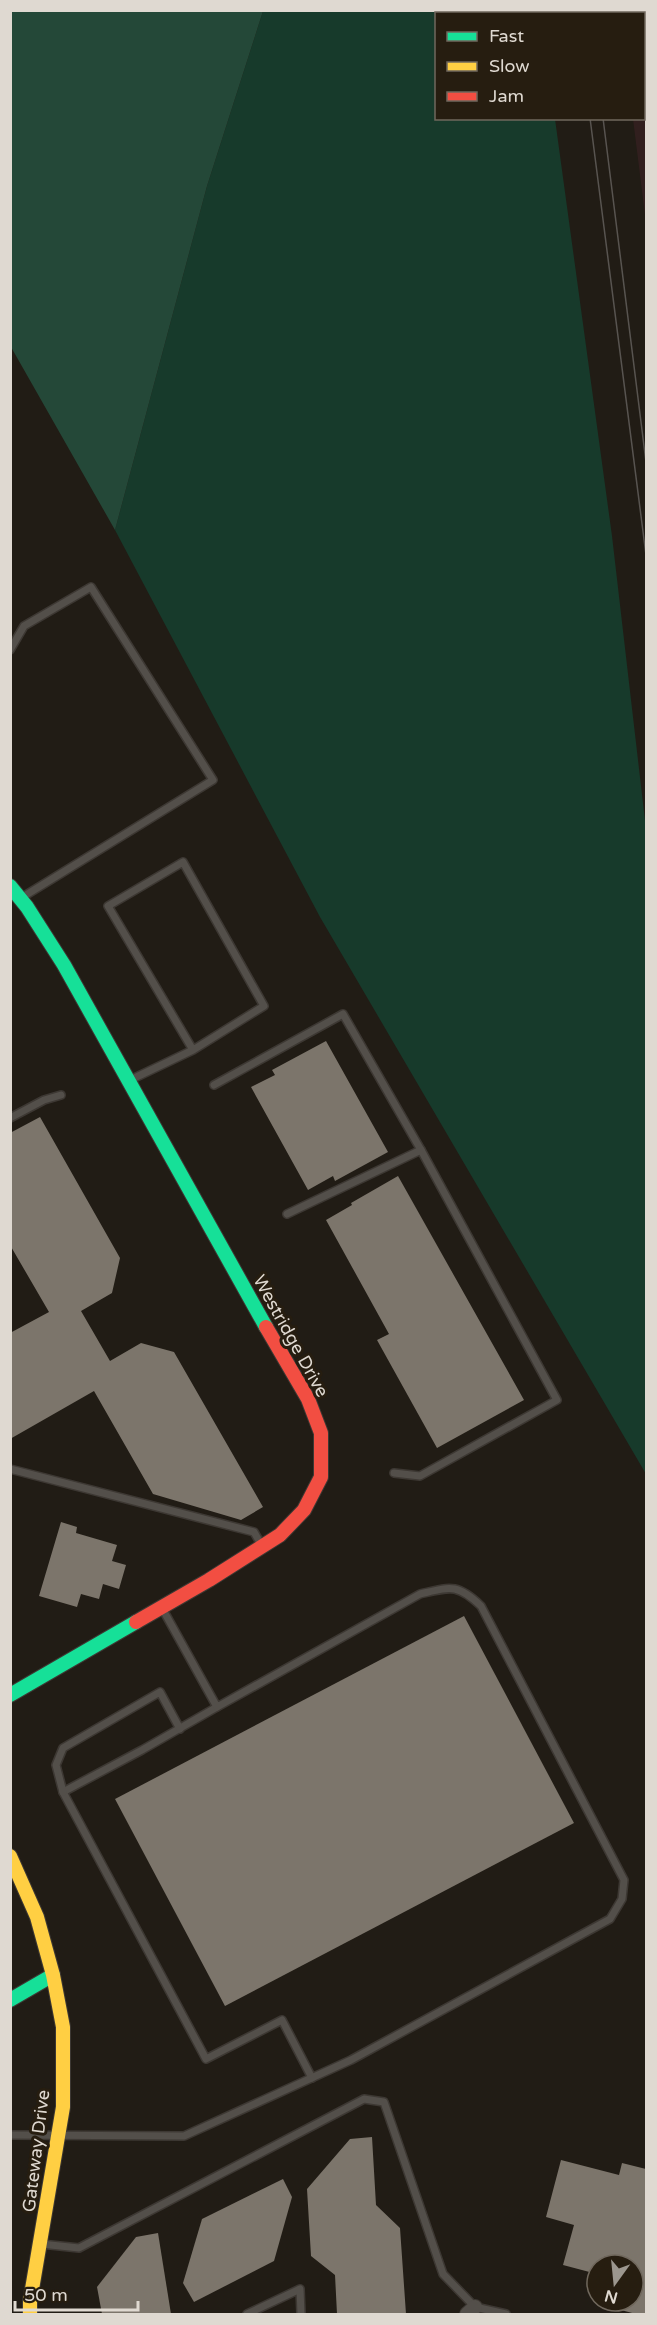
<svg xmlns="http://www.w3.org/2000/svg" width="657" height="2325" font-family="'Varela Round',sans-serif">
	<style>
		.industrial { fill: #311f1e }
		.green { fill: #173a2b }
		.forest { fill: #244838 }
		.building { fill: #7c756b }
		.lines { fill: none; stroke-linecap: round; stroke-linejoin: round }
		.lane-casing { stroke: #3d3833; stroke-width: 10 }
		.street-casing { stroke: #3d3833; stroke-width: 16 }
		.fast-casing { stroke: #3d3833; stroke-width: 16 }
		.slow-casing { stroke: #3d3833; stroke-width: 16 }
		.jam-casing { stroke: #3d3833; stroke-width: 16 }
		.lane { stroke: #534f4a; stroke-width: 7 }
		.street { stroke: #534f4a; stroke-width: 14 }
		.fast { stroke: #16e098; stroke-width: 14 }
		.slow { stroke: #ffcf43; stroke-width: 14 }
		.jam { stroke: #f24e42; stroke-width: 14 }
		.tram { stroke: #585450; stroke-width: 1.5 }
		.labels { text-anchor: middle; stroke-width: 6; stroke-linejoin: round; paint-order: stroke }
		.street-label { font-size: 18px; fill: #dfd9d1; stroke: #261d10 }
	</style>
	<rect width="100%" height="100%" fill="#211c15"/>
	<polygon class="industrial" points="620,11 646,11 646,223 633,119 644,118 644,14 620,13"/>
	<polygon class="green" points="263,11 540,11 541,13 436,14 436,118 555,119 612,536 646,829 646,1474 320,917 115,530 207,186"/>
	<polygon class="forest" points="10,11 263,11 207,186 115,530 11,347"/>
	<g class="building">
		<polygon points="326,1041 388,1152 335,1181 333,1176 308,1190 251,1087 275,1075 272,1070"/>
		<polygon points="40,1117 120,1258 112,1293 81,1311 110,1361 141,1343 174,1352 263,1507 241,1520 153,1494 94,1391 10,1439 10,1333 49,1312 10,1245 10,1133"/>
		<polygon points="398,1176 524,1400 437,1448 377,1340 389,1334 326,1220 352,1205 351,1203"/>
		<polygon points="61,1522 77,1527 76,1533 117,1545 112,1561 126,1565 119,1589 103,1584 99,1599 81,1594 77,1607 39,1596"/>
		<polygon points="464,1616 574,1823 225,2006 115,1799"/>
		<polygon points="372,2137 376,2205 400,2228 406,2314 337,2314 335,2275 311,2256 307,2189 350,2139"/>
		<polygon points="561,2160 619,2175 622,2163 646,2169 646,2314 636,2314 602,2305 602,2301 633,2301 633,2265 597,2265 597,2274 563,2265 574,2225 546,2217"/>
		<polygon points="283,2179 292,2197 274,2261 194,2302 183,2283 202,2219"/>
		<polygon points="158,2233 171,2314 102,2314 97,2287 136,2237"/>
	</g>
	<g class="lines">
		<g class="lane-casing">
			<g id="lane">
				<polyline points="10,650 24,626 91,587 213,780 21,898"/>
				<polyline points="128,1081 193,1050 264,1006 183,862 108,906 193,1050"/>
				<polyline points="214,1085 343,1014 421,1150"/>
				<polyline points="10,1118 44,1100 61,1095"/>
				<polyline points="287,1214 421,1150 557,1400 420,1476 394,1473"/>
				<polyline points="10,1469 254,1532 262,1546"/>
				<polyline points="217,1707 142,1750 63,1792 206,2059 282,2020 312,2078"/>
				<polyline points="63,1792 56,1765 63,1748 160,1692 180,1729"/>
				<path d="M10,2135L184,2136L351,2060L610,1919L622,1899L624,1880L481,1606C457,1583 450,1587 420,1594L217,1707L162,1608"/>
				<polyline points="41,2244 79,2248 364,2099 384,2102 443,2274 475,2307 506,2314"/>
				<polyline points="247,2314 300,2289 301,2314"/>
			</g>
		</g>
		<g class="street-casing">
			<polyline id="street" points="467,2314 475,2307"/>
		</g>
		<g class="fast-casing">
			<g id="fast">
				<polyline points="10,886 27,907 64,965 266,1327"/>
				<polyline points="10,1695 136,1622"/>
				<polyline points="10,2000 53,1975"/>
			</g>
		</g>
		<g class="slow-casing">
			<polyline id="slow" points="10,1856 37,1917 53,1975 63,2027 63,2107 30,2301 30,2314"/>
		</g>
		<g class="jam-casing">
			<polyline id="jam" points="136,1622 209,1580 280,1535 304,1510 321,1477 321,1433 308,1399 266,1327"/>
		</g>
		<use href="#lane" class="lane"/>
		<use href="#street" class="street"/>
		<use href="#fast" class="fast"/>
		<use href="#slow" class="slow"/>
		<use href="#jam" class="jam"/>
		<g class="tram">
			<polyline points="577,10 577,14"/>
			<polyline points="590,10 590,14"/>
			<polyline points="590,118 646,555"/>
			<polyline points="603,118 646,462"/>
		</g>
	</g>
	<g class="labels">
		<g class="street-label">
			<text transform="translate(291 1336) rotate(61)" y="6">Westridge Drive</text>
			<text transform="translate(36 2151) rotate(-83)" y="6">Gateway Drive</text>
		</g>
	</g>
	<rect width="657" height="2325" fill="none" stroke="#dfd9d1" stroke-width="24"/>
	<rect x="435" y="12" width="210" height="108" fill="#261d10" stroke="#70685d" stroke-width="1.5"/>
	<rect x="447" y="32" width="30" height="9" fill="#16e098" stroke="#70685d" stroke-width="1.5"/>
	<text x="489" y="42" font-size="18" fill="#dfd9d1">Fast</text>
	<rect x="447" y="62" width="30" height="9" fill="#ffcf43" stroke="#70685d" stroke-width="1.5"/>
	<text x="489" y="72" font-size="18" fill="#dfd9d1">Slow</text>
	<rect x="447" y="92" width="30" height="9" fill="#f24e42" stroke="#70685d" stroke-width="1.5"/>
	<text x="489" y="102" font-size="18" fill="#dfd9d1">Jam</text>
	<g transform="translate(615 2283) rotate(195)"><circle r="28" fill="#261d10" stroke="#70685d" stroke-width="1.5"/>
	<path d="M0-4.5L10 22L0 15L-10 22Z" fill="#9c978f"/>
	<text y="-9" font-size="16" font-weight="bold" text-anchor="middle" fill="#dfd9d1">N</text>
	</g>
	<path d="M15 2301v9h123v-9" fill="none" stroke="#dfd9d1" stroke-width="3"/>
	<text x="24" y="2301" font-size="18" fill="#dfd9d1" stroke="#261d10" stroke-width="4.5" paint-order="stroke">50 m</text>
</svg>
